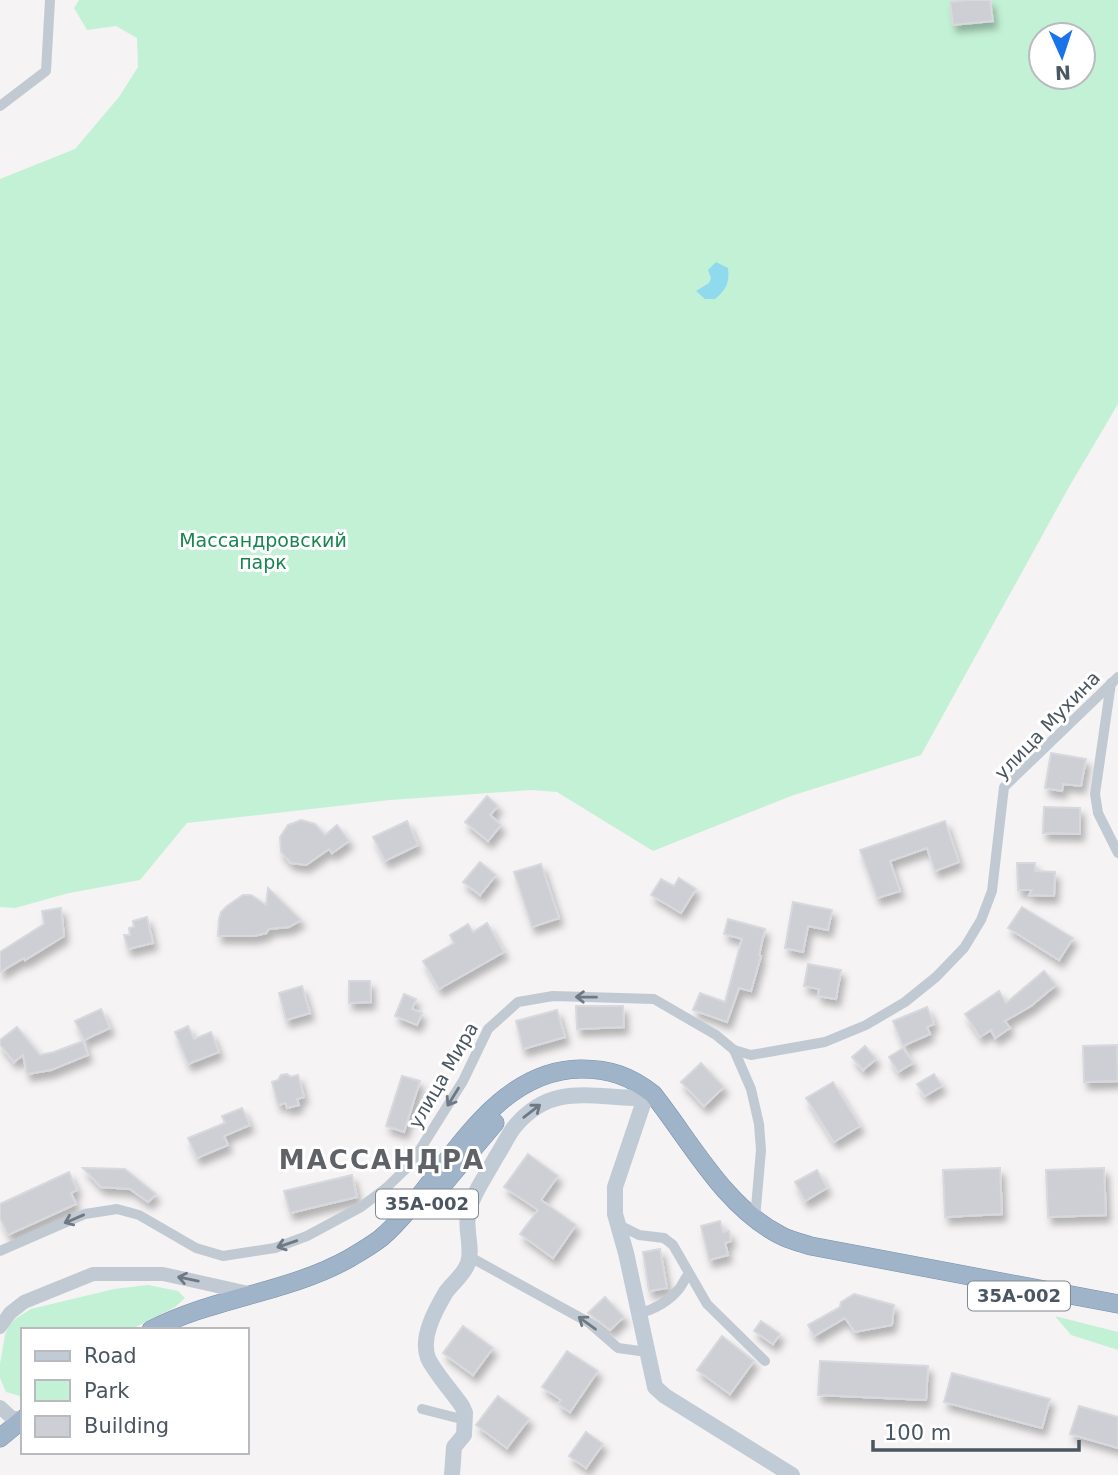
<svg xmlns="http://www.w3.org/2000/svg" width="1118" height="1475" font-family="'DejaVu Sans',sans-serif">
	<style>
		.green { fill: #c3f1d5; fill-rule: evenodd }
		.water { fill: #90daee }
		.building { fill: #cdcfd5; stroke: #d7d9de; stroke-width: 2; filter: url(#shadow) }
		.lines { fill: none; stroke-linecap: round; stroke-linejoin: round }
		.trunk-casing { stroke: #7690ad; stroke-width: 19 }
		.minor { stroke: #c1cad2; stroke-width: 10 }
		.tertiary { stroke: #c1cad2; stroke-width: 14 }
		.secondary { stroke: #c1cbd6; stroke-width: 16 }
		.trunk { stroke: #9fb4c9; stroke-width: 18 }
		.oneway { stroke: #6e7983 }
		.oneway2 { stroke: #6e7984 }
		.labels { text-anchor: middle; stroke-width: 6; stroke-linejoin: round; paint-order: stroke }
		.shield { fill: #fff; stroke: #808990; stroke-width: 2 }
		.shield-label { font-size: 18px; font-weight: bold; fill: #4a5661 }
		.park-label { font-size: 19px; fill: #17864f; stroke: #fff }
		.street-label { font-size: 19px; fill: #4a5661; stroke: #fff }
		.district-label { font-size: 26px; font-weight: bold; letter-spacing: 2px; fill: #5f6368; stroke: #fff }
	</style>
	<defs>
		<filter id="shadow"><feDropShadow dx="4" dy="7" stdDeviation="3.5" flood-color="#0004"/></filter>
	</defs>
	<rect width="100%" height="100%" fill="#f5f3f3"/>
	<g class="green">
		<path d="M79,0H1118V404L1069,487L921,755L791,796L653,851L557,792L531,790L390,800L187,823L140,880L69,893L15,908L0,907V179L75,149L119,97L138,67L137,38L116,26L87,30L74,8ZM1041,35H1083V77H1041Z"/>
		<polygon points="148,1285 178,1291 185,1298 175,1307 130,1330 23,1330 23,1397 6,1392 0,1378 0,1364 5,1335 9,1326 15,1319 31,1309 114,1289"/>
		<polygon points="1055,1316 1118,1332 1118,1350 1071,1335"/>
	</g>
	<path class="water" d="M716,262L728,268C730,282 726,290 715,299H705L696,291L709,283L711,278L708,270Z"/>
	<g class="building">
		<polygon points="966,0 990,0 993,21 953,25 950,2"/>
		<polygon points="1051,753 1086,759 1081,786 1063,784 1062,791 1045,788"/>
		<polygon points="487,796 498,806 490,815 501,825 488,841 465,822"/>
		<polygon points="1044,807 1080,808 1080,834 1043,833"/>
		<polygon points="301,820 315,824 325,835 337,825 349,841 332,853 329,849 306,865 291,863 281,852 280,837 288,825"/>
		<polygon points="407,821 418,845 385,861 373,837"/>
		<polygon points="945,821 959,862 935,871 927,848 890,861 900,891 877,898 860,850"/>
		<polygon points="480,862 496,875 480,895 463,882"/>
		<polygon points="1017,863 1035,863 1035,871 1055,872 1054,896 1029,895 1032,890 1018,890"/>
		<polygon points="541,864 559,918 532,927 514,872"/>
		<polygon points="679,878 696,889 681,913 651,895 661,879 674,886"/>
		<polygon points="268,888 301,920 289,927 269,929 266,933 254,936 218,936 219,919 221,912 227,906 243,895 251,895 266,905"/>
		<polygon points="793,902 832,910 828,930 808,926 803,952 785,948"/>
		<polygon points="1022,907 1073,938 1059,960 1008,928"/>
		<polygon points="61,908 64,936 25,960 24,958 0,972 0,952 44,924 42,911"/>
		<polygon points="147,917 153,943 128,949 124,935 130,935 129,928 134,927 133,921"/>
		<polygon points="728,919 765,929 759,955 761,956 751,991 739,988 727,1022 693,1010 700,993 725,1002 742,939 724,934"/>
		<polygon points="487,923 504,952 439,989 423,961 454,943 450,935 468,924 473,932"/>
		<polygon points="808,964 841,970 836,999 818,996 819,989 804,986"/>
		<polygon points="1044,971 1056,985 1031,1006 1005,1021 1010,1028 995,1038 991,1030 980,1037 965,1014 999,991 1006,1003"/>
		<polygon points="349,981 370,981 371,1002 349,1003"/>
		<polygon points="302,986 310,1013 286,1020 279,993"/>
		<polygon points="404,994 416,999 412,1009 422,1013 417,1025 395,1016"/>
		<polygon points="576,1006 623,1006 624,1027 577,1029"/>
		<polygon points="927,1007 934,1024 927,1027 930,1034 903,1046 893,1021"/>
		<polygon points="101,1009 110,1028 84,1040 75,1021"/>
		<polygon points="557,1010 565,1037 523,1049 516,1021"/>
		<polygon points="188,1026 194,1039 211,1032 219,1052 188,1064 175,1032"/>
		<polygon points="17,1027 40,1055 54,1052 83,1041 88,1055 51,1070 27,1074 23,1055 14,1062 0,1045 0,1040"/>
		<polygon points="1117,1045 1118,1081 1084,1082 1083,1046"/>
		<polygon points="865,1046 876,1059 863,1070 852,1057"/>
		<polygon points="903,1048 913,1063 898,1072 889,1057"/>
		<polygon points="701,1063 724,1087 704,1106 681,1082"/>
		<polygon points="287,1074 291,1077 298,1075 304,1097 297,1099 299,1105 287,1108 286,1103 278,1105 272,1082 278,1080 281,1075"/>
		<polygon points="934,1074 942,1086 925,1096 917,1084"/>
		<polygon points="402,1076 420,1081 404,1132 386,1126"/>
		<polygon points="833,1082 860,1126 834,1142 806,1098"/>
		<polygon points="242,1108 250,1125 224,1136 228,1145 197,1158 188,1138 225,1123 222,1116"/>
		<polygon points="528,1154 558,1176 541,1200 576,1225 553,1258 520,1234 538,1210 504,1187"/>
		<polygon points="83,1168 125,1169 156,1194 148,1202 130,1189 101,1187"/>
		<polygon points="1000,1168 1002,1214 945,1217 943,1170"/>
		<polygon points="1104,1168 1106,1215 1048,1217 1046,1170"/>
		<polygon points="817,1170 827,1188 805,1201 795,1182"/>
		<polygon points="69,1172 77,1190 71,1193 76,1204 8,1235 0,1218 0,1204"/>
		<polygon points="352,1175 357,1197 290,1213 284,1191"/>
		<polygon points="720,1221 723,1232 729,1231 731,1241 725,1243 728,1255 709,1260 701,1226"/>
		<polygon points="660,1249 667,1288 649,1291 643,1252"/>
		<polygon points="854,1294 894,1305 892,1325 855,1332 845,1318 814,1336 808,1325 840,1307 841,1302"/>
		<polygon points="605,1297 624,1317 610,1330 588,1313"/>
		<polygon points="761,1321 780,1334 773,1344 754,1331"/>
		<polygon points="463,1326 493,1348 473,1375 443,1353"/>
		<polygon points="722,1336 754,1361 730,1394 697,1370"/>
		<polygon points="567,1351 598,1371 570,1412 558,1404 561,1400 542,1387"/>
		<polygon points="820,1361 928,1366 926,1400 818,1395"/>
		<polygon points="952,1373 1050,1399 1042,1428 944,1402"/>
		<polygon points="498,1396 529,1419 507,1448 476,1425"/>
		<polygon points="1079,1406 1118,1417 1118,1448 1070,1434"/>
		<polygon points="586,1432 603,1444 586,1468 569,1456"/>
	</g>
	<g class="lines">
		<g class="trunk-casing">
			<g id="trunk">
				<polyline points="432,1198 495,1123"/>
				<path d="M151,1330C214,1297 288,1293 350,1258C360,1252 372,1245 381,1238C443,1184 486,1070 581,1069C610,1069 630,1076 653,1094C691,1142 724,1206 780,1235C789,1240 801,1243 811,1246L1118,1304"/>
				<polyline points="0,1438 23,1419"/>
			</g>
		</g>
		<g class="minor">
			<polyline points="0,106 46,71 50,0"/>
			<polyline points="1111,683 1095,794 1098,813 1118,853"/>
			<polyline points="734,1050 751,1055 825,1042 866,1025 905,1002 936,977 964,948 981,920 992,891 1004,787 1118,677"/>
			<polyline points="617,1224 639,1235 664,1238 673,1245 707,1304 765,1361"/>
			<polyline points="0,1251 85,1214 117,1209 139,1215 196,1248 223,1256 275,1248 307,1236 361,1207 386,1188 411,1164 463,1081 488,1029 518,1002 553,996 654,999 716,1035 734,1050 751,1089 759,1124 761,1150 755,1219"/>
			<polyline points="470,1257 588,1322 618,1348 647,1352"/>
			<path d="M640,1313C656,1309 668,1302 679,1289C683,1284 684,1279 689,1274"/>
			<polyline points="422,1409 465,1420"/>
		</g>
		<g class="tertiary">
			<polyline points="0,1327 10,1313 24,1302 93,1274 163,1274 253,1294"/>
			<polyline points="0,1407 12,1418 23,1418"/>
		</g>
		<path class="secondary" d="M452,1475L454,1447L464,1435L465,1413L462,1406C453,1393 433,1370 428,1358C420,1337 436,1309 446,1292C454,1281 463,1276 468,1263C473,1248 465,1230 468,1215C472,1194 486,1176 496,1157C503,1147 508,1134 516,1125C554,1081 595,1099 645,1098L615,1187V1214L626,1253L655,1387L665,1396L792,1475"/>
		<use href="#trunk" class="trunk"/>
	</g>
	<defs><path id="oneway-shaft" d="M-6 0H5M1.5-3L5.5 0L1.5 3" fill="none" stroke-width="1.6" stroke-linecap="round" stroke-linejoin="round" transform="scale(1.75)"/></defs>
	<g class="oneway">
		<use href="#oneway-shaft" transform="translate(586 997) rotate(-179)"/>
		<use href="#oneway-shaft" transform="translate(453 1097) rotate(122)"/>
		<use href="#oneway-shaft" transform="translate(74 1219) rotate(157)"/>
		<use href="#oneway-shaft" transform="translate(287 1244) rotate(161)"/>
		<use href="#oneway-shaft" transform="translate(188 1279) rotate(-168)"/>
		<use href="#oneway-shaft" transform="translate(587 1323) rotate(-144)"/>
	</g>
	<use class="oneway2" href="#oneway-shaft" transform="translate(532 1111) rotate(-38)"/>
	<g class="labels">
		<g class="shield">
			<rect x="376" y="1189.5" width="102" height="29" rx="5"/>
			<rect x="968" y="1281.5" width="102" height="29" rx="5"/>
		</g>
		<g class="shield-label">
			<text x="427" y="1210">35А-002</text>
			<text x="1019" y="1302">35А-002</text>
		</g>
		<g class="park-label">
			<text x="263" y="547">Массандровский<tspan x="263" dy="22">парк</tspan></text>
		</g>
		<g class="street-label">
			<text transform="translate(1047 725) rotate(-46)" y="7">улица Мухина</text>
			<text transform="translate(443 1075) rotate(-60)" y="7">улица Мира</text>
		</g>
		<g class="district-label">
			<text x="382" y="1169">МАССАНДРА</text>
		</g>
	</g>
	<rect x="21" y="1328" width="228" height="126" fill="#ffffff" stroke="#b7bbc0" stroke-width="2"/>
	<rect x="35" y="1351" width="35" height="10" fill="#c1cbd6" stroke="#b7bbc0" stroke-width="2"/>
	<text x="84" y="1363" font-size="21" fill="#4a5661">Road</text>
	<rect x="35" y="1380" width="35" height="21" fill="#c3f1d5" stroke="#b7bbc0" stroke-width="2"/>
	<text x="84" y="1398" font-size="21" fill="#4a5661">Park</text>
	<rect x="35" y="1416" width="35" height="21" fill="#cdcfd5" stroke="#b7bbc0" stroke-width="2"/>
	<text x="84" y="1433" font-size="21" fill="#4a5661">Building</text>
	<g transform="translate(1062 56) rotate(177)"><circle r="33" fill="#ffffff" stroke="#b7bbc0" stroke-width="2"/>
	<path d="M0-5L12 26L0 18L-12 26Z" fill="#1a73e8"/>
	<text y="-10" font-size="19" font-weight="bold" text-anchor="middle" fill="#4a5661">N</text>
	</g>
	<path d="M873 1440v10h206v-10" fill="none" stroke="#4a5661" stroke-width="3.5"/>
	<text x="884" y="1440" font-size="21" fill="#4a5661" stroke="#ffffff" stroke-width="5" paint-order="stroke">100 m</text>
</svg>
